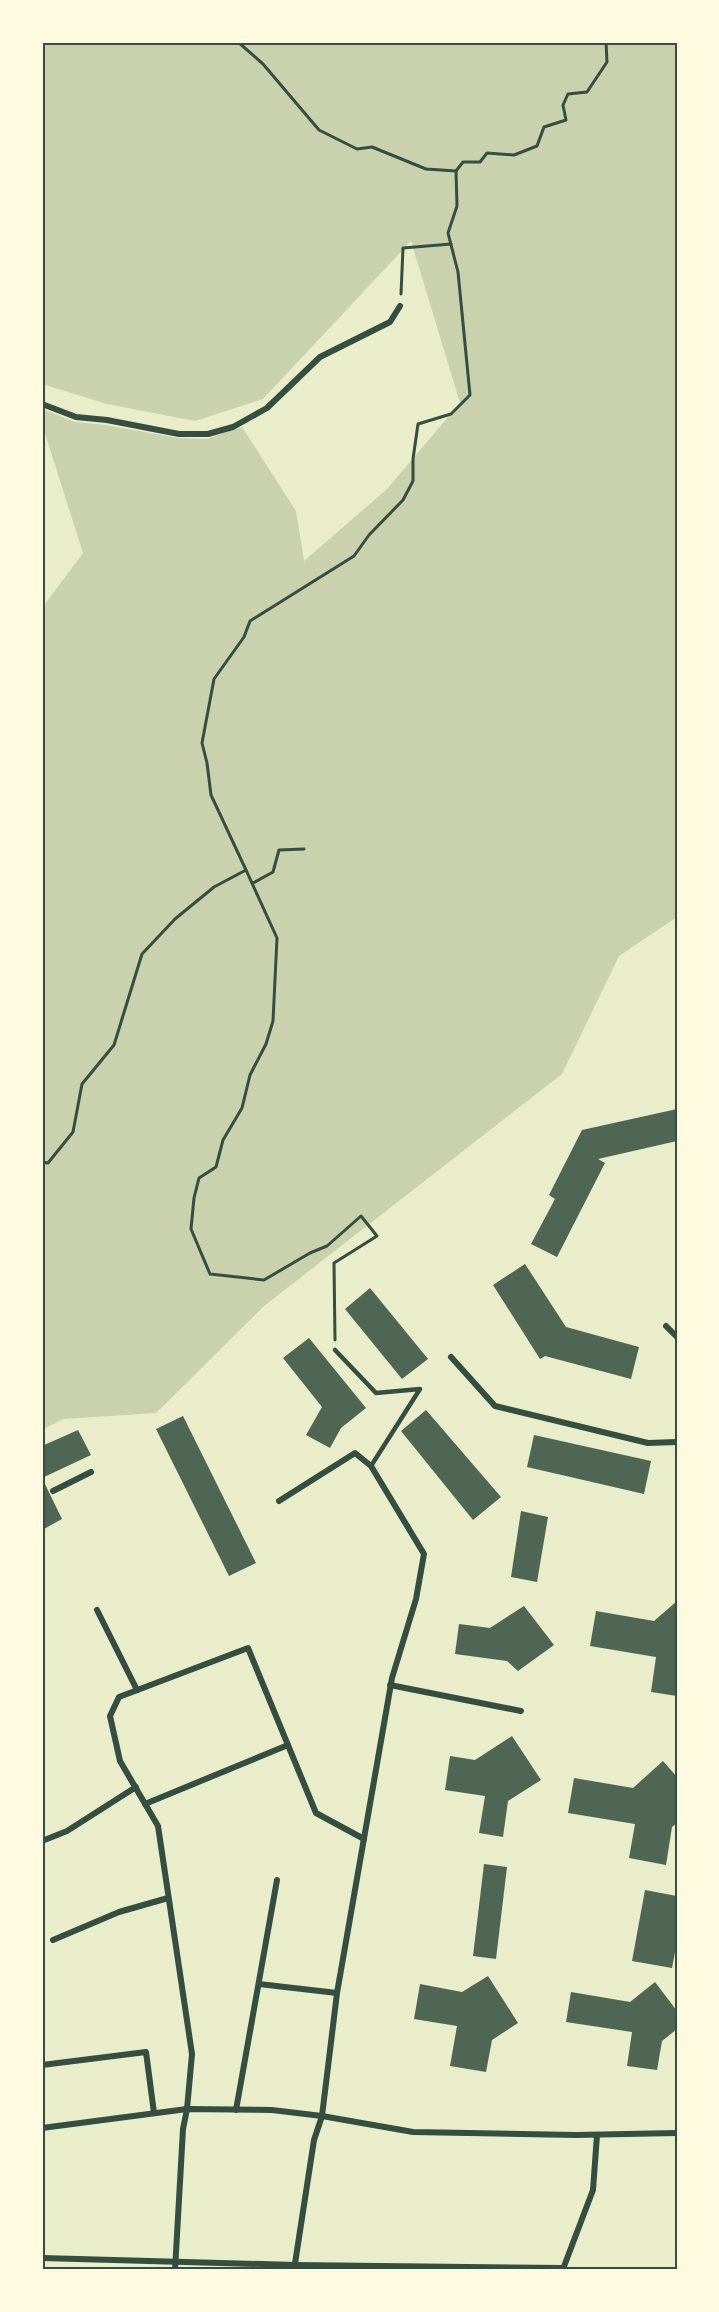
<svg xmlns="http://www.w3.org/2000/svg" width="719" height="2312" font-family="Overpass,sans-serif">
	<style>
		.green { fill: #cad2ad }
		.building { fill: #4f6655 }
		.lines { fill: none; stroke-linecap: round; stroke-linejoin: round }
		.path { stroke: #344e41; stroke-width: 3 }
		.service { stroke: #344e41; stroke-width: 4.5 }
		.minor { stroke: #344e41; stroke-width: 6 }
		.neatline { fill: none; stroke: #344e41; stroke-width: 2 }
	</style>
	<rect width="100%" height="100%" fill="#e9edc9"/>
	<polygon class="green" points="42,42 677,42 677,917 619,956 562,1074 264,1306 156,1413 63,1419 42,1430 42,608 83,553 42,424 42,409 75,422 105,425 178,438 207,439 242,427 296,511 304,561 387,489 460,403 411,241 263,399 195,421 107,404 42,384"/>
	<g class="building">
		<polygon points="677,1109 677,1141 598,1159 605,1163 557,1257 531,1244 555,1199 549,1195 582,1130"/>
		<polygon points="525,1264 566,1327 639,1347 631,1379 545,1356 540,1359 493,1285"/>
		<polygon points="370,1288 428,1359 402,1379 345,1309"/>
		<polygon points="309,1338 366,1408 341,1428 330,1448 306,1435 322,1407 283,1358"/>
		<polygon points="426,1410 501,1497 473,1520 401,1431"/>
		<polygon points="183,1416 256,1563 229,1576 156,1429"/>
		<polygon points="78,1430 91,1455 42,1478 62,1519 42,1530 42,1446"/>
		<polygon points="534,1435 651,1461 644,1494 527,1467"/>
		<polygon points="521,1511 548,1517 537,1582 511,1577"/>
		<polygon points="677,1601 677,1696 651,1692 656,1657 590,1646 596,1611 654,1621"/>
		<polygon points="524,1606 554,1645 518,1671 507,1661 455,1654 459,1624 490,1628"/>
		<polygon points="512,1736 541,1780 508,1801 503,1837 479,1833 485,1796 445,1790 450,1756 475,1760"/>
		<polygon points="663,1761 677,1777 677,1823 672,1827 666,1865 629,1858 635,1824 568,1813 574,1778 633,1788"/>
		<polygon points="484,1864 507,1867 496,1959 473,1956"/>
		<polygon points="645,1890 677,1896 677,1942 672,1968 632,1961"/>
		<polygon points="488,1976 518,2023 492,2040 486,2072 450,2066 457,2026 414,2019 420,1984 462,1992"/>
		<polygon points="655,1982 677,2011 677,2029 662,2041 657,2070 627,2066 632,2032 566,2022 571,1992 630,2002"/>
	</g>
	<g class="lines">
		<g class="path">
			<polyline points="456,171 463,162 480,162 487,153 514,155 537,146 544,127 566,120 563,105 568,94 587,92 607,62 606,42"/>
			<polyline points="401,294 403,248 451,244"/>
			<polyline points="246,870 277,938 273,1021 266,1044 250,1075 242,1108 223,1140 216,1167 199,1178 194,1198 191,1229 210,1274 264,1280 310,1253 327,1246 361,1216 377,1236 334,1263 335,1340"/>
			<polyline points="253,883 273,872 279,850 304,849"/>
			<polyline points="42,1162 48,1163 73,1132 82,1084 114,1045 142,954 175,919 214,887 246,870 211,795 207,763 202,743 214,679 244,637 250,621 354,556 369,535 403,500 413,481 413,459 418,424 451,414 470,395 458,272 448,233 457,206 456,171 426,169 372,147 357,149 319,130 263,64 238,42"/>
		</g>
		<polyline class="service" points="335,1350 376,1393 420,1389 371,1466"/>
		<g class="minor">
			<polyline points="42,404 76,417 107,420 179,434 208,434 233,427 267,408 320,357 390,322 400,306"/>
			<polyline points="666,1326 677,1337"/>
			<polyline points="451,1357 495,1406 648,1443 677,1442"/>
			<polyline points="53,1491 91,1472"/>
			<polyline points="279,1501 355,1453 371,1466 424,1554 416,1599 392,1678 337,1993 322,2116 314,2140 294,2270"/>
			<polyline points="97,1610 137,1690"/>
			<polyline points="390,1685 521,1711"/>
			<polyline points="145,1804 288,1745"/>
			<polyline points="42,1841 67,1831 136,1787"/>
			<polyline points="53,1940 119,1912 168,1898"/>
			<polyline points="259,1984 337,1993"/>
			<polyline points="42,2065 146,2052 154,2113"/>
			<polyline points="236,2110 277,1880"/>
			<polyline points="42,2128 187,2109 272,2110 322,2116 413,2132 576,2135 677,2133"/>
			<polyline points="42,2258 295,2265 563,2268"/>
			<polyline points="563,2269 593,2190 597,2135"/>
			<polyline points="175,2270 183,2129 187,2109 192,2054 158,1826 120,1761 110,1716 119,1697 248,1648 316,1813 364,1839"/>
		</g>
	</g>
	<rect width="719" height="2312" fill="none" stroke="#fefae0" stroke-width="87"/>
	<rect x="44" y="44" width="632" height="2224" class="neatline"/>
</svg>
